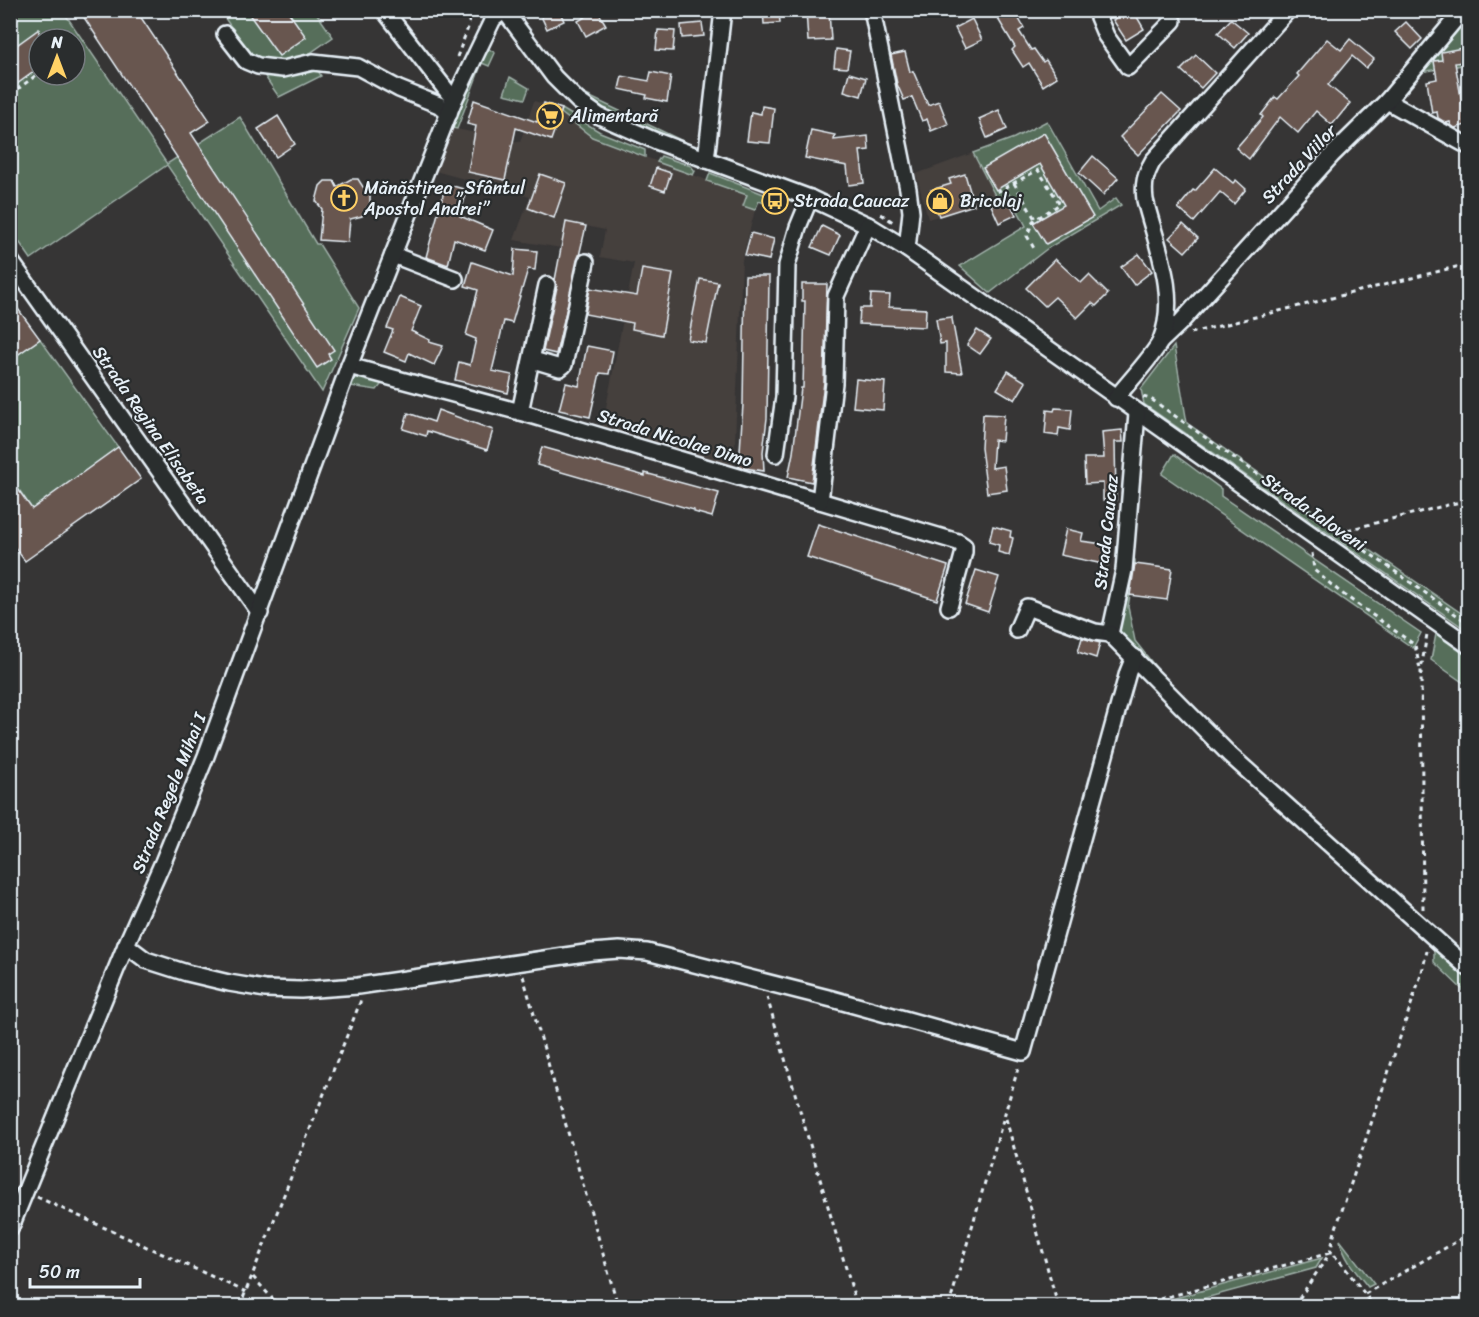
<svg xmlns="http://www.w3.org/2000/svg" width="1479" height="1317" font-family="Sriracha,sans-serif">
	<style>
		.built { fill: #453f3d }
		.green { fill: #566e5a; stroke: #9fb0a9; stroke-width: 1.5; fill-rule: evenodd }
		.building { fill: #675650; stroke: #e8f1f8; stroke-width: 1.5 }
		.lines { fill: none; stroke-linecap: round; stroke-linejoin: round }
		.minor-casing { stroke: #e8f1f8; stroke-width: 20 }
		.path { stroke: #e8f1f8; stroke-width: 3; stroke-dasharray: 4.5 4.5; stroke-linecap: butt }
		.minor { stroke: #2a2d2e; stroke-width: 15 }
		.labels { text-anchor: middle; stroke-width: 4.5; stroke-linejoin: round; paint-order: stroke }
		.poi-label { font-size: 18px; fill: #e8f1f8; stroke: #2a2d2e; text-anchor: start }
		.street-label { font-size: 18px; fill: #e8f1f8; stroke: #2a2d2e }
	</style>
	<rect width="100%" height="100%" fill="#363535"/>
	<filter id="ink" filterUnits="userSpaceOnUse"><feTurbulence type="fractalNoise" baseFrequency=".0167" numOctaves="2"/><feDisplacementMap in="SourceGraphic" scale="12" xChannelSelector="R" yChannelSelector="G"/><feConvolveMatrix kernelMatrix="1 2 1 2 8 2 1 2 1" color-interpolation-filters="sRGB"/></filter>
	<g filter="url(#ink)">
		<g class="built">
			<polygon points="534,101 562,109 561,113 592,137 747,195 743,206 755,210 742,260 734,469 605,431 602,428 634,263 600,257 605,230 566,222 561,248 514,240 530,197 435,171 452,128 520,142"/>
			<polygon points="973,153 997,199 928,219 916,174"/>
		</g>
		<g class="green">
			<path d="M11,11H63L167,164L240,117L316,244H319L359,308L322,392L167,165L31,259L11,230ZM39,39H75V75H39Z"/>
			<polygon points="220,11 315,11 333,37 309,54 321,76 279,97"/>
			<polygon points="1468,14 1468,64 1421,72"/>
			<polygon points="486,47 495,53 489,66 482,63 457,129 452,128"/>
			<polygon points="510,77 529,88 525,99 504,94"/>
			<path d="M584,94L691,145C661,134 604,119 584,94Z"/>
			<polygon points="562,109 600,132 645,150 645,157 592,137 561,113"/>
			<polygon points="1047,121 1098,211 1116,198 1121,205 1048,248 990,293 960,266 1026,226 1009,194 997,199 973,153 1014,138"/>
			<polygon points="661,156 691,166 695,171 693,175 657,162"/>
			<polygon points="710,173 784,202 782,209 759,201 755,210 743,206 747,195 707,181"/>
			<polygon points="40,339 118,447 32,509 11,478 10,360"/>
			<polygon points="1174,346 1187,423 1468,618 1468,631 1144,404 1141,389"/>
			<polygon points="362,375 384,381 377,390 350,386 353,379"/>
			<polygon points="1174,454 1221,489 1221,496 1421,633 1413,648 1162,474"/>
			<polygon points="1135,529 1134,559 1135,560 1135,564 1128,607 1135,641 1184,703 1117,636"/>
			<polygon points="1436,634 1468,657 1468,686 1431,660"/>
			<polygon points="1434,944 1468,975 1468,995 1434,962"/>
			<path d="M1340,1240L1374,1284L1368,1287C1356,1272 1344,1259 1340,1240Z"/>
			<polygon points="1322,1258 1316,1268 1176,1306 1146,1306"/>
		</g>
		<g class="building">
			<polygon points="79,10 136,10 210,121 191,133 334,350 328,354 331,359 317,368"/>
			<polygon points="246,10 287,10 306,37 279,56"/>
			<polygon points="553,10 559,10 564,21 547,29 541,16"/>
			<polygon points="597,10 606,25 586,36 578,21"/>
			<polygon points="763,10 779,10 780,23 764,24"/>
			<polygon points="806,10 829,12 831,40 808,41"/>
			<polygon points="1012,10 1014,10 1024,28 1019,31 1031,50 1034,49 1043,62 1046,60 1057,77 1043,86 1029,63 1023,67 1012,50 1015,47 998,19"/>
			<polygon points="1128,10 1133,10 1144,29 1126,40 1113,20"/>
			<polygon points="972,19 982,40 965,48 955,28"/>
			<polygon points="1231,19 1248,33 1235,48 1218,33"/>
			<polygon points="1406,22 1422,39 1412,49 1395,32"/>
			<polygon points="702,23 704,36 682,38 681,25"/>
			<polygon points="39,29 39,68 10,89 10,50"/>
			<polygon points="658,30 675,31 673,51 656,50"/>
			<polygon points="1327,39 1341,50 1350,39 1374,59 1366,68 1352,56 1328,85 1350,103 1332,125 1316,111 1298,133 1280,117 1249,159 1236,148 1263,117 1261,115 1275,97 1278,99 1299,76 1297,74"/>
			<polygon points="1468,47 1468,61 1455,63 1466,125 1455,128 1451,125 1450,122 1446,123 1438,118 1437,112 1432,113 1427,81 1437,79 1434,61 1442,60 1441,52"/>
			<polygon points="836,49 850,51 847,68 834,67"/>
			<polygon points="905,52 910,72 913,71 928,105 939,101 948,124 931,131 927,119 922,121 912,97 904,100 897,84 891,55"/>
			<polygon points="1196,55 1215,73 1201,88 1181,70"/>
			<polygon points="651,72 671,76 667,102 646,98 647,95 619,89 622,76 649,81"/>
			<polygon points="849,73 866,78 861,96 844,91"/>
			<polygon points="1162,94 1181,111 1138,155 1120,137"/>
			<polygon points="474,100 537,122 544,103 562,109 551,140 516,128 505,180 468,172 476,126 467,124"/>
			<polygon points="762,106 774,108 770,143 747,141 751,112 761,114"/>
			<polygon points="999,110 1007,129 987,138 979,119"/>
			<polygon points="278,116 295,144 276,157 258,129"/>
			<polygon points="811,130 835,135 834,140 868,136 869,150 860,151 864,183 849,185 847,166 805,158"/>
			<polygon points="1044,133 1093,217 1046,244 1033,223 1064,205 1040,164 996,190 983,168"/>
			<polygon points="1093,156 1118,178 1103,195 1079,173"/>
			<polygon points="656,168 671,173 665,191 650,186"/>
			<polygon points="1215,168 1233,183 1236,180 1246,189 1234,204 1220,192 1194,222 1178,208 1193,190 1195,191"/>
			<polygon points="540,174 566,183 554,218 528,208"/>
			<polygon points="965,174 974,205 939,216 931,190 951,184 949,179"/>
			<polygon points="351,179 358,179 363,187 368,190 370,195 370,204 362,216 350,219 348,242 319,240 322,209 316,201 320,186 325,181 334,181 337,187"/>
			<polygon points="446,184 467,190 460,216 493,230 485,250 454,239 448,265 426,257"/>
			<polygon points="1007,197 1016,215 999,223 991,205"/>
			<polygon points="566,222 586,226 556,354 543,351 557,287 555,280"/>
			<polygon points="1183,224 1198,238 1185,252 1169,238"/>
			<polygon points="822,226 840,235 831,255 812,247"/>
			<polygon points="751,233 774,239 769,260 745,255"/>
			<polygon points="515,249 537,251 535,270 528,269 512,323 504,321 492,371 512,375 508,393 455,380 459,362 470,365 476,339 466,335 478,290 465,286 472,262 513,276"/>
			<polygon points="1139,254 1152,271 1134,285 1121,267"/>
			<polygon points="1055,259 1081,283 1089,275 1108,294 1096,306 1092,303 1077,318 1055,297 1045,306 1026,288"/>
			<polygon points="642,269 673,274 662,335 632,329 633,323 585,314 590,288 637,296"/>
			<polygon points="745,276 769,276 767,418 763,452 764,471 739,467 743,404"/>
			<polygon points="700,279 718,282 706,343 688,340"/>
			<polygon points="802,284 827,284 824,382 812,482 788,477 793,453 801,388 803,388 805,301 802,301"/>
			<polygon points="871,294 890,295 889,307 926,309 925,327 859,324 860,308 870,308"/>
			<polygon points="400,297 421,306 411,331 430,340 429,342 443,346 434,365 409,353 406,361 384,352 393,330 387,328"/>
			<polygon points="10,298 40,339 10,360"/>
			<polygon points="952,317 952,319 962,373 946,372 946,343 940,344 936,319"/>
			<polygon points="977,330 991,339 980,354 967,345"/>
			<polygon points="587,346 613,351 609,374 600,373 590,417 559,410 566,383 579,386"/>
			<polygon points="1008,371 1026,382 1015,400 997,389"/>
			<polygon points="856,379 885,382 883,410 853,407"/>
			<polygon points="1055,408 1072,409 1070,430 1059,428 1058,436 1045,434 1047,410 1054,411"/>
			<polygon points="438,410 493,430 487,450 427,431 426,436 403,429 408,413 434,422"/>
			<polygon points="983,414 1004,415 1002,441 994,440 992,468 1004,466 1007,490 987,493 981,448"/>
			<polygon points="1122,430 1123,442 1115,442 1116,500 1103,500 1103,483 1085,484 1084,458 1104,458 1102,432"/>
			<polygon points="118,447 141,479 25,561 10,541 10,478 32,509"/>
			<polygon points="542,447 645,476 645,473 719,493 712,517 694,512 694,510 537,465"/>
			<polygon points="818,524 948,566 937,600 807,557"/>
			<polygon points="993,526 1011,531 1010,537 1013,538 1009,555 998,552 999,545 989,542"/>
			<polygon points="1066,529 1083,533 1081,541 1111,545 1108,565 1060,555"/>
			<polygon points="1135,564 1172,569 1167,600 1130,595"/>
			<polygon points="976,570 999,577 988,612 965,604"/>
			<polygon points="1082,638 1100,643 1096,658 1078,652"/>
		</g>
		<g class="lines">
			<g class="minor-casing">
				<g id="minor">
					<polyline points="384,10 454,100"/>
					<polyline points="504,10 554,77 578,101 599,116 656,141 810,198 868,225 907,249 1468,645"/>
					<polyline points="872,10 908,189 911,212 907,249"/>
					<polyline points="1095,10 1106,36 1128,67 1173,21"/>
					<polyline points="225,34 246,61 258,66 283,69 313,62 358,67 399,89 439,105 449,114"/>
					<polyline points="1387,101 1468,146"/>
					<polyline points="706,160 723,10"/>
					<polyline points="393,255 455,279"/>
					<polyline points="10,260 260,613"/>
					<polyline points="1161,341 1180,323 1332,155 1387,101 1463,10"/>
					<polyline points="533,360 560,368 564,365 586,262"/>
					<polyline points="349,366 520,412 958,542 964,546 964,552 949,607"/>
					<path d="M1116,398C1126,385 1156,353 1161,340C1179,295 1156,244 1145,200C1143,184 1145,175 1153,161L1288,10"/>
					<polyline points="520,412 547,285"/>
					<polyline points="776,454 784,397 787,265 798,227 810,198"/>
					<polyline points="820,501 834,383 836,296 868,225"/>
					<polyline points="1017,630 1027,607 1095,632 1110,634 1124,570 1137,413"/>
					<polyline points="1110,634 1230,755 1468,968"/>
					<polyline points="126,945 146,960 187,973 229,983 265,989 301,990 358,986 592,952 619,950 647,952 832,999 1023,1052 1128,672 1134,657"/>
					<polyline points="10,1229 126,945 163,862 206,756 349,366 454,100 493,19 505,10"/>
				</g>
			</g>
			<g class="path">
				<polyline points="457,57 469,25 470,10"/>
				<polyline points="10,95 39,73"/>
				<polyline points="1014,183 1035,219"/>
				<polyline points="997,192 1038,170 1060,204 1033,221 1027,236 1035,250"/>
				<polyline points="881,214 893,222"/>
				<polyline points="1191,333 1468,264"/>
				<polyline points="1143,397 1151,399 1468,623"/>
				<polyline points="1339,532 1468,500"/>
				<polyline points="1312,553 1314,570 1340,592 1415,645 1420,669"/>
				<polyline points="1423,909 1421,670 1427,634"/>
				<polyline points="523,976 618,1306"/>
				<polyline points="767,997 857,1306"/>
				<polyline points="1006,1119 1058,1306"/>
				<polyline points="37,1197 246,1292"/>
				<polyline points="253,1277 279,1306"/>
				<polyline points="1365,1294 1468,1235"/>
				<polyline points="240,1306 361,1000"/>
				<polyline points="949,1306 1019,1065"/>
				<polyline points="1134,1306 1330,1253 1339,1260 1374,1306"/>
				<polyline points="1294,1306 1330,1253 1335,1231 1422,972 1427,951"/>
			</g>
			<use href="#minor" class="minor"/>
		</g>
	</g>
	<defs>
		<g id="supermarket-ring" transform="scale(1.35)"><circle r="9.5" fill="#2a2d2e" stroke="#ffd166" stroke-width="1.5"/><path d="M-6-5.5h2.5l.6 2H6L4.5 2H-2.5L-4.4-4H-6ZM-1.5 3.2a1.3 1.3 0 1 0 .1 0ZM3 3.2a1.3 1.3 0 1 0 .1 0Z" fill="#ffd166"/></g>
		<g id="church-ring" transform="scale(1.35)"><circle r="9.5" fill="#2a2d2e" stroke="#ffd166" stroke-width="1.5"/><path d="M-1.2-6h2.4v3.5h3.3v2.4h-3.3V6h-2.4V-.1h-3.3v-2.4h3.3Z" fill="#ffd166"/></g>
		<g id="bus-ring" transform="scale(1.35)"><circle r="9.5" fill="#2a2d2e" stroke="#ffd166" stroke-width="1.5"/><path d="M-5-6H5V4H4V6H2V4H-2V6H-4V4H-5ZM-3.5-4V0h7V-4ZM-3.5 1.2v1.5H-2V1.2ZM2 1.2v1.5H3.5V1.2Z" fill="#ffd166"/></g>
		<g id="shop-ring" transform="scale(1.35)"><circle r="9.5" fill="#2a2d2e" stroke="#ffd166" stroke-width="1.5"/><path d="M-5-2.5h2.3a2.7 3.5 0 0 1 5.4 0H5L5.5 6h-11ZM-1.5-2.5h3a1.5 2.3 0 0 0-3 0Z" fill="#ffd166"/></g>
	</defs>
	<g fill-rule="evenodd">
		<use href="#supermarket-ring" x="550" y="116"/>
		<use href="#church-ring" x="344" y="198"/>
		<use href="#bus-ring" x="775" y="201"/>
		<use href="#shop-ring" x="940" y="201"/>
	</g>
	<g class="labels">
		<g class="poi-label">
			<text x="570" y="122">Alimentară</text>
			<text x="364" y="194">Mănăstirea „Sfântul<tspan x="364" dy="21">Apostol Andrei”</tspan></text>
			<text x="794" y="207">Strada Caucaz</text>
			<text x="960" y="207">Bricolaj</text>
		</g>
		<g class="street-label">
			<text transform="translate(1299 164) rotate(-47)" y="6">Strada Viilor</text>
			<text transform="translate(151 425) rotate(55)" y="6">Strada Regina Elisabeta</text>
			<text transform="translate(675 438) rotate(17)" y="6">Strada Nicolae Dimo</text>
			<text transform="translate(1314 512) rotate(35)" y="6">Strada Ialoveni</text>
			<text transform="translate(1106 532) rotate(-84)" y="6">Strada Caucaz</text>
			<text transform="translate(169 793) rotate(-68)" y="6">Strada Regele Mihai I</text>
		</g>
	</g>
	<rect width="1479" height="1317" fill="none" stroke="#2a2d2e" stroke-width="36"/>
	<rect x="18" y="18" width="1443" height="1281" fill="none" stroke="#e8f1f8" stroke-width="2" filter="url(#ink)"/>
	<g transform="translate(57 57)"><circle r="28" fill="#2a2d2e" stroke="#767b7f" stroke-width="1.5"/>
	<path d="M0-4.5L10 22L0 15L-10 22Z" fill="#ffd166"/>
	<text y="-9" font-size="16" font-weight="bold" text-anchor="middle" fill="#e8f1f8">N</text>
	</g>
	<path d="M30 1278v9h110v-9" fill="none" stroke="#e8f1f8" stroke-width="3"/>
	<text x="39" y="1278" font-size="18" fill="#e8f1f8" stroke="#2a2d2e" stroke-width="4.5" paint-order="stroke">50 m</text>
</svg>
